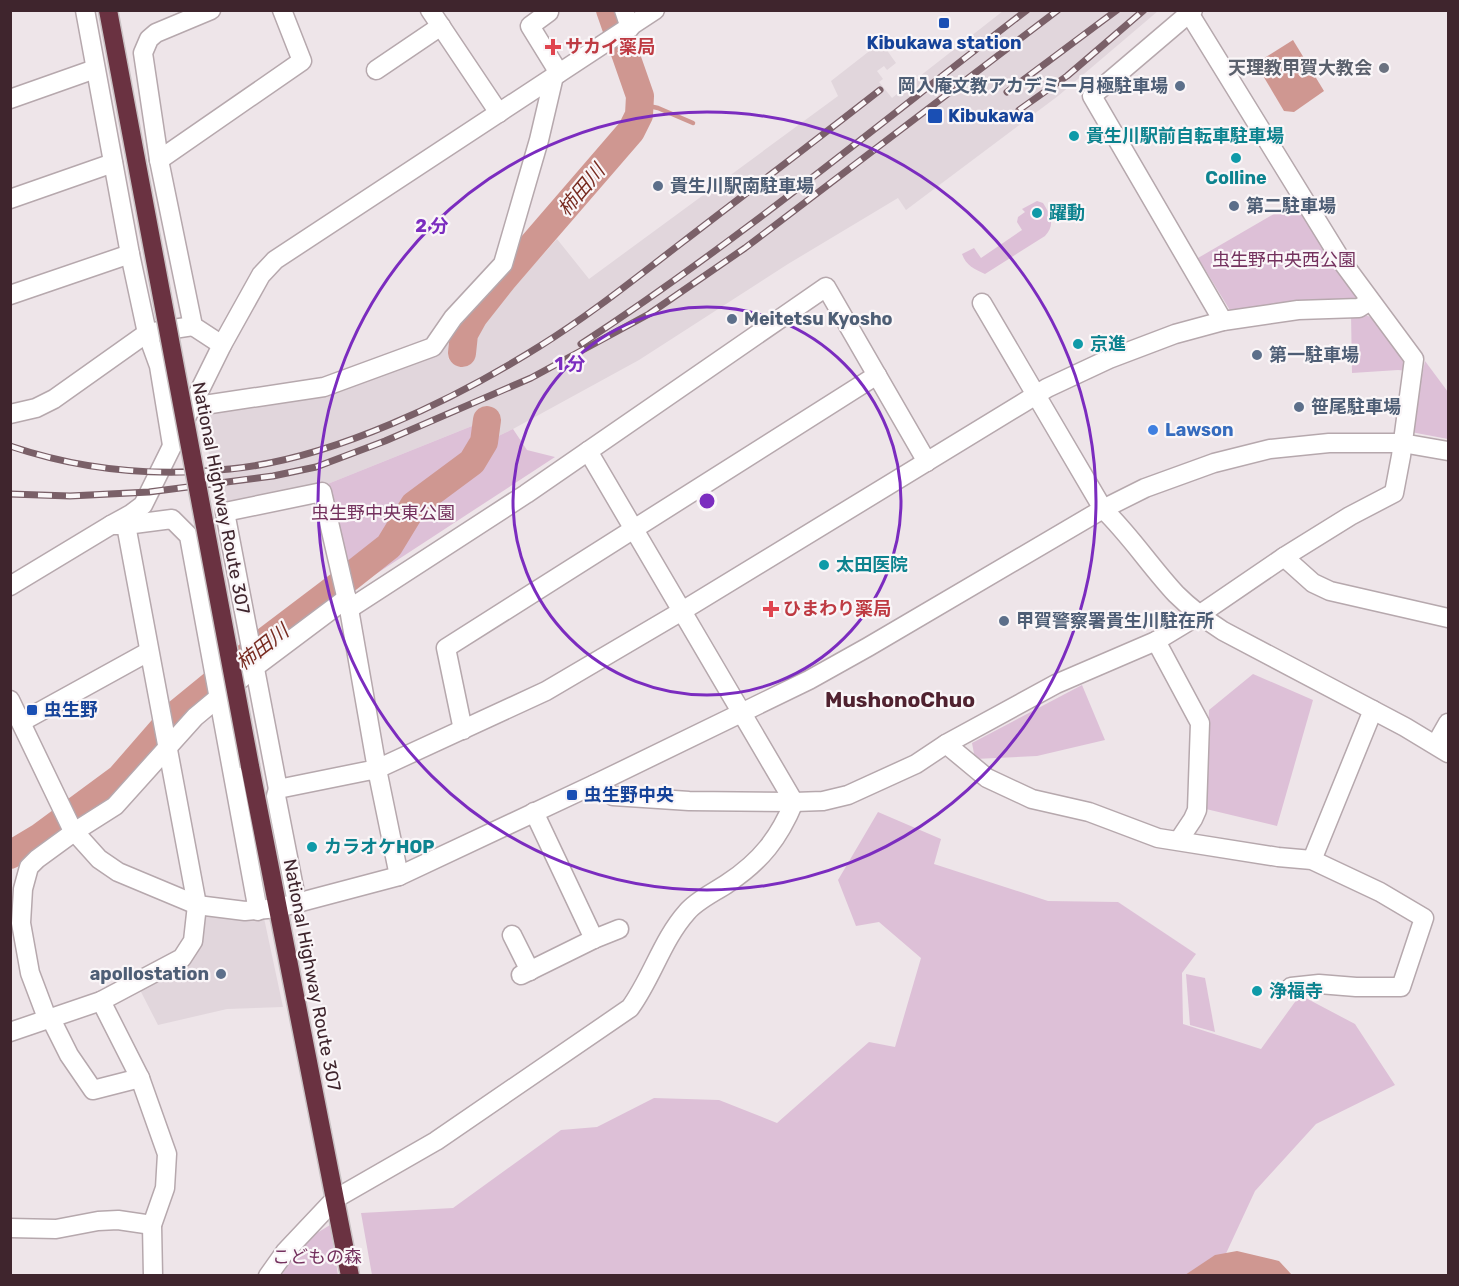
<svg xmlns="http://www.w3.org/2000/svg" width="1459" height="1286" font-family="Rubik,'Noto Sans JP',sans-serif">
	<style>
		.built { fill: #e1d6dc }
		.green { fill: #ddc0d7 }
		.water { fill: #cf9791 }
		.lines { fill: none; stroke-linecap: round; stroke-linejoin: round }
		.stream { stroke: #cf9791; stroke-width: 4.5 }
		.river { stroke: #cf9791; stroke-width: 28 }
		.minor-casing { stroke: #b6a8ad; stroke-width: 21 }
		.highway-casing { stroke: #c9c2c4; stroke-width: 21 }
		.minor { stroke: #fff; stroke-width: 18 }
		.highway { stroke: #6a3241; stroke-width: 18 }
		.rail-casing { stroke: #7a6068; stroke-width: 7 }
		.rail { stroke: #faf6f8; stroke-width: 4.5; stroke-dasharray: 14; stroke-linecap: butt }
		.highway-bridge-casing { stroke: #c9c2c4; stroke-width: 21; stroke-linecap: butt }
		.highway-bridge { stroke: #6a3241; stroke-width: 18 }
		.ring { fill: none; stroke: #7b2cbf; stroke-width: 3 }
		.transit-dot { fill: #1a4fb4; stroke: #faf6f8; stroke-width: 2 }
		.health-dot { fill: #e0444e; stroke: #faf6f8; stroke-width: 2 }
		.worship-dot { fill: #6b7280; stroke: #faf6f8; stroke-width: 2 }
		.service-dot { fill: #5c6f8a; stroke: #faf6f8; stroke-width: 2 }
		.culture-dot { fill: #0f9aa8; stroke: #faf6f8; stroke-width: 2 }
		.shop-dot { fill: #3f7fe0; stroke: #faf6f8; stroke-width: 2 }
		.labels { text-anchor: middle; stroke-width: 4.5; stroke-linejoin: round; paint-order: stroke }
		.transit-label { font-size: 18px; font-weight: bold; fill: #164399; stroke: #faf6f8; text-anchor: start }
		.health-label { font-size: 18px; font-weight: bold; fill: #be3a42; stroke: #faf6f8; text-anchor: start }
		.worship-label { font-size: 18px; font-weight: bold; fill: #5b616d; stroke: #faf6f8; text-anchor: end }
		.service-label { font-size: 18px; font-weight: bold; fill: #4e5e75; stroke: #faf6f8; text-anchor: start }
		.culture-label { font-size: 18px; font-weight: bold; fill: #0d838f; stroke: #faf6f8; text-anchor: start }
		.park-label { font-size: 18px; fill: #74315e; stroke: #faf6f8 }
		.shop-label { font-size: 18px; font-weight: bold; fill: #366cbe; stroke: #faf6f8; text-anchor: start }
		.street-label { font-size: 18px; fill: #3f252d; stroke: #faf6f8 }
		.water-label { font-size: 20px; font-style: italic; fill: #782b21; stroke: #faf6f8 }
		.quarter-label { font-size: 21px; font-weight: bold; fill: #502230; stroke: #faf6f8 }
		.centre { fill: #7b2cbf; stroke: #faf6f8; stroke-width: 3 }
		.ring-label { font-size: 18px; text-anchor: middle; font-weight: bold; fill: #7b2cbf; stroke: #faf6f8; stroke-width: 4.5; stroke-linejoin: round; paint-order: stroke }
	</style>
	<rect width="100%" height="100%" fill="#eee5e9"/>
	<g class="built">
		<polygon points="1003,11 1158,11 1058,96 906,210 898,198 788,264 639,360 513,429 494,438 477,424 325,485 218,507 202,414 318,397 378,373 457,327 450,344 448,359 467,351 467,343 474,331 557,239 589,279 838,96 831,81 881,42 896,63 887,70 884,66 877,71 883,79 879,82 892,98"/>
		<polygon points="204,914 264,918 283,1007 227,1009 158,1025 140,990 191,959"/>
	</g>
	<g class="green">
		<polygon points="1298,200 1361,296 1357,303 1231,312 1198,258"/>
		<path d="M1037,201L1043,203C1050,214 1056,225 1045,236L985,274C975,269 966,266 962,254L974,248L981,258L1022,230L1017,222L1018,217L1025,212L1022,209Z"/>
		<polygon points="1351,314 1366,315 1372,318 1406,360 1408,371 1398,370 1352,373"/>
		<polygon points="1425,361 1448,392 1448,439 1411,432 1411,428"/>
		<polygon points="477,424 494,438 513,429 527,450 555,457 353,589 325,485"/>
		<polygon points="1253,674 1313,700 1277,826 1206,809 1209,710"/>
		<polygon points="1082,685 1105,740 1037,756 975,759 972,743"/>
		<polygon points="878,812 941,839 934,864 1048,901 1118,902 1196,954 1182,973 1183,1024 1261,1049 1300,995 1355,1024 1395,1085 1316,1124 1255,1191 1216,1275 372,1275 361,1213 453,1208 561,1130 597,1127 654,1098 719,1100 777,1123 869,1042 895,1047 921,958 879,922 856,926 838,880"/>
		<polygon points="1186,974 1205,978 1215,1032 1190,1025"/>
		<polygon points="330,1225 338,1275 281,1276 304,1241"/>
	</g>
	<g class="water">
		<polygon points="1293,40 1324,91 1294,112 1284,111 1259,69 1261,60"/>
		<polygon points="1237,1251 1279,1261 1292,1275 1185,1275 1215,1255"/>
	</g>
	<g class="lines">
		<polyline class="stream" points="639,104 658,108 693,123"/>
		<g class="river">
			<polyline points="462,353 464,334 474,316 504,278 631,131 639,115 640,96 610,10"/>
			<polyline points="10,855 40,837 120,778 174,716 267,640 337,587 389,546 414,505 472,462 484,442 487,420"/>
		</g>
		<g class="minor-casing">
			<g id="minor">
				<polyline points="85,10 130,254 147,333 159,366 172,445"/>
				<polyline points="211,10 156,33 149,39 143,53 159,160 193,326 222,345"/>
				<polyline points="430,10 499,113"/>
				<polyline points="548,10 549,12 530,26 559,73"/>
				<polyline points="624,10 630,28"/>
				<polyline points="1193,10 1092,96 1223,321"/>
				<polyline points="376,70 441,26"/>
				<polyline points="10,99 95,69"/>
				<polyline points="159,160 302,61 282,10"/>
				<polyline points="10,199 113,163"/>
				<polyline points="10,295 130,254"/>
				<path d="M982,303L1103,509C1130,535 1150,566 1176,594C1190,608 1206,620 1223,631L1405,727L1448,753"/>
				<polyline points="191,407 324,387 433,347 453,318 503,264 539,140 554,76"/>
				<polyline points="10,414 36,408 54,399 147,333 193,326"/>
				<polyline points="588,451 794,802"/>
				<polyline points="111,525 131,514 143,505 222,345 261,275 275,260 655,10"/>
				<polyline points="1284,557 1313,583 1330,591 1448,618"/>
				<polyline points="10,586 111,525 126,525 172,519 189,536 258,911"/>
				<polyline points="349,609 526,494 826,287 927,462"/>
				<polyline points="1156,641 1200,723 1197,810 1193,819 1179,840"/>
				<polyline points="10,700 72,829 99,859 118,872 197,905 245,911 278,908 399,876 595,784 809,680 868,647 1103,509 1145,488 1214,463 1270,449 1329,443 1402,443 1448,451"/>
				<polyline points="21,722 148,652"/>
				<polyline points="463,730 446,648 877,375"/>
				<polyline points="946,744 987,778 1032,799 1089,812 1158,838 1278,857 1312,860 1380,892 1424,918 1401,987 1356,987 1319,984 1291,987"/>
				<polyline points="1436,744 1448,723"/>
				<polyline points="595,784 613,796 689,801 794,802 823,801 848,795 916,764 946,744 1056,684 1156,641 1199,615 1284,557 1350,516 1394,493 1401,456 1414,359 1343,263 1189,13"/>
				<polyline points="278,789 276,796 297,903"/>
				<polyline points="534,812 594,939"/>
				<polyline points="1312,860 1373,710"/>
				<polyline points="399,876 377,769 349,609 322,492 225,512 278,789 377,769 546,691 682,611 1023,403 1047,388 1109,359 1175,334 1223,321 1298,310 1359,308 1370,301"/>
				<polyline points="512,935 530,971"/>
				<polyline points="521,975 594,939 619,929"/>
				<polyline points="101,1001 140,1078 167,1154 165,1188 152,1225 153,1276"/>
				<polyline points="50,1017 69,1055 93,1090 140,1078"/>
				<polyline points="47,1018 30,973 21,923 23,889 29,867 37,859 74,832 115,806 195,717 255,667 347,598"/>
				<polyline points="10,1032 101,1001 182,958 193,941 197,905 126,525"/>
				<polyline points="10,1228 56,1229 98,1221 118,1220 152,1225"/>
				<path d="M268,1276L285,1252L335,1199L436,1141L630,1008C652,978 662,940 687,912C697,900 715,892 728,883C761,861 779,838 794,802"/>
			</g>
		</g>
		<g class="highway-casing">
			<polyline id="highway" points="250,766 350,1276"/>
		</g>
		<use href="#minor" class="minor"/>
		<use href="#highway" class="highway"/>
		<g class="rail-casing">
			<g id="rail">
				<polyline points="1007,92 1117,10"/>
				<polyline points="1019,110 1067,76 1144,10"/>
				<path d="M581,344C736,243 880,123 1027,10"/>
				<path d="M10,446C81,470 156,477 230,469C332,459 454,400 540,346C590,315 637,277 684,241C749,191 815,141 880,90"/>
				<polyline points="10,494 70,496 149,492 273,476 316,467 385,441 531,378 649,314 745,248 1058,10"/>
			</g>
		</g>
		<use href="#rail" class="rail"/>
		<g class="highway-bridge-casing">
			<polyline id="highway-bridge" points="108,10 250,766"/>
		</g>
		<use href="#highway-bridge" class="highway-bridge"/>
	</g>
	<g class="ring">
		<circle cx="707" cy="501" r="194"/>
		<circle cx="707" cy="501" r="389"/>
	</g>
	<g class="transit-dot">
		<rect x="938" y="17" width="12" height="12" rx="3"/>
		<rect x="927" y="108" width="16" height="16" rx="3"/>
		<rect x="26" y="704" width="12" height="12" rx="3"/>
		<rect x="566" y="789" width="12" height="12" rx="3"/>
	</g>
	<g class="health-dot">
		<path d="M550 38h6v6h6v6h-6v6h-6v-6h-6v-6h6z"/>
		<path d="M768 600h6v6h6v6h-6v6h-6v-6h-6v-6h6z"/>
	</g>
	<circle class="worship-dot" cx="1384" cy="68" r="6"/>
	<g class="service-dot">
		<circle cx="1180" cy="86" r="6"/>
		<circle cx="658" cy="186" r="6"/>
		<circle cx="1234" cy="206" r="6"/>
		<circle cx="732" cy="319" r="6"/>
		<circle cx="1257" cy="355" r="6"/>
		<circle cx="1299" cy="407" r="6"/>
		<circle cx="1004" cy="621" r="6"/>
		<circle cx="221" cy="974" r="6"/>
	</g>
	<g class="culture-dot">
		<circle cx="1074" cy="136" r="6"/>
		<circle cx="1236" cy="158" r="6"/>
		<circle cx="1037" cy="213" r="6"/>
		<circle cx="1078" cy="344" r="6"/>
		<circle cx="824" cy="565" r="6"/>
		<circle cx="312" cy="847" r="6"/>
		<circle cx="1257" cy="991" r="6"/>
	</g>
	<circle class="shop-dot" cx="1153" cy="430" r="6"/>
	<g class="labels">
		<g class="transit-label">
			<text x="944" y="49" text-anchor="middle">Kibukawa station</text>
			<text x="948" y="122">Kibukawa</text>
			<text x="44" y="716">虫生野</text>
			<text x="584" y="801">虫生野中央</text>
		</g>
		<g class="health-label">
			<text x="565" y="53">サカイ薬局</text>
			<text x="783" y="615">ひまわり薬局</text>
		</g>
		<g class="worship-label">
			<text x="1372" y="74">天理教甲賀大教会</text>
		</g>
		<g class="service-label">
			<text x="1168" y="92" text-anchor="end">岡入庵文教アカデミー月極駐車場</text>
			<text x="670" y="192">貴生川駅南駐車場</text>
			<text x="1246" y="212">第二駐車場</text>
			<text x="744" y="325">Meitetsu Kyosho</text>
			<text x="1269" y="361">第一駐車場</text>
			<text x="1311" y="413">笹尾駐車場</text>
			<text x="1016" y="627">甲賀警察署貴生川駐在所</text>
			<text x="209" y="980" text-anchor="end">apollostation</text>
		</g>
		<g class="culture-label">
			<text x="1086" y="142">貴生川駅前自転車駐車場</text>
			<text x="1236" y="184" text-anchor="middle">Colline</text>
			<text x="1049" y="219">躍動</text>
			<text x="1090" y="350">京進</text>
			<text x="836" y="571">太田医院</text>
			<text x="324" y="853">カラオケHOP</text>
			<text x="1269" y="997">浄福寺</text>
		</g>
		<g class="park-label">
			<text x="1284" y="266">虫生野中央西公園</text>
			<text x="383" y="519">虫生野中央東公園</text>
			<text x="317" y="1263">こどもの森</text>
		</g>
		<g class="shop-label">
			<text x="1165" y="436">Lawson</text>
		</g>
		<g class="street-label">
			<text transform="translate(221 498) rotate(79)" y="6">National Highway Route 307</text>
			<text transform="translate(312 975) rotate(79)" y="6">National Highway Route 307</text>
		</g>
		<g class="water-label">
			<text transform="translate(581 190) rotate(-50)" y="7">柿田川</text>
			<text transform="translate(262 647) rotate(-38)" y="7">柿田川</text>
		</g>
		<g class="quarter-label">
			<text x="900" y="707">MushonoChuo</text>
		</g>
	</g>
	<circle cx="707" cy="501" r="9" class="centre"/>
	<g class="ring-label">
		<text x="432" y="232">2 分</text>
		<text x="570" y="370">1 分</text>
	</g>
	<rect width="1459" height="1286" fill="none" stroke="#3f252d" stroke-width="24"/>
</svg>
